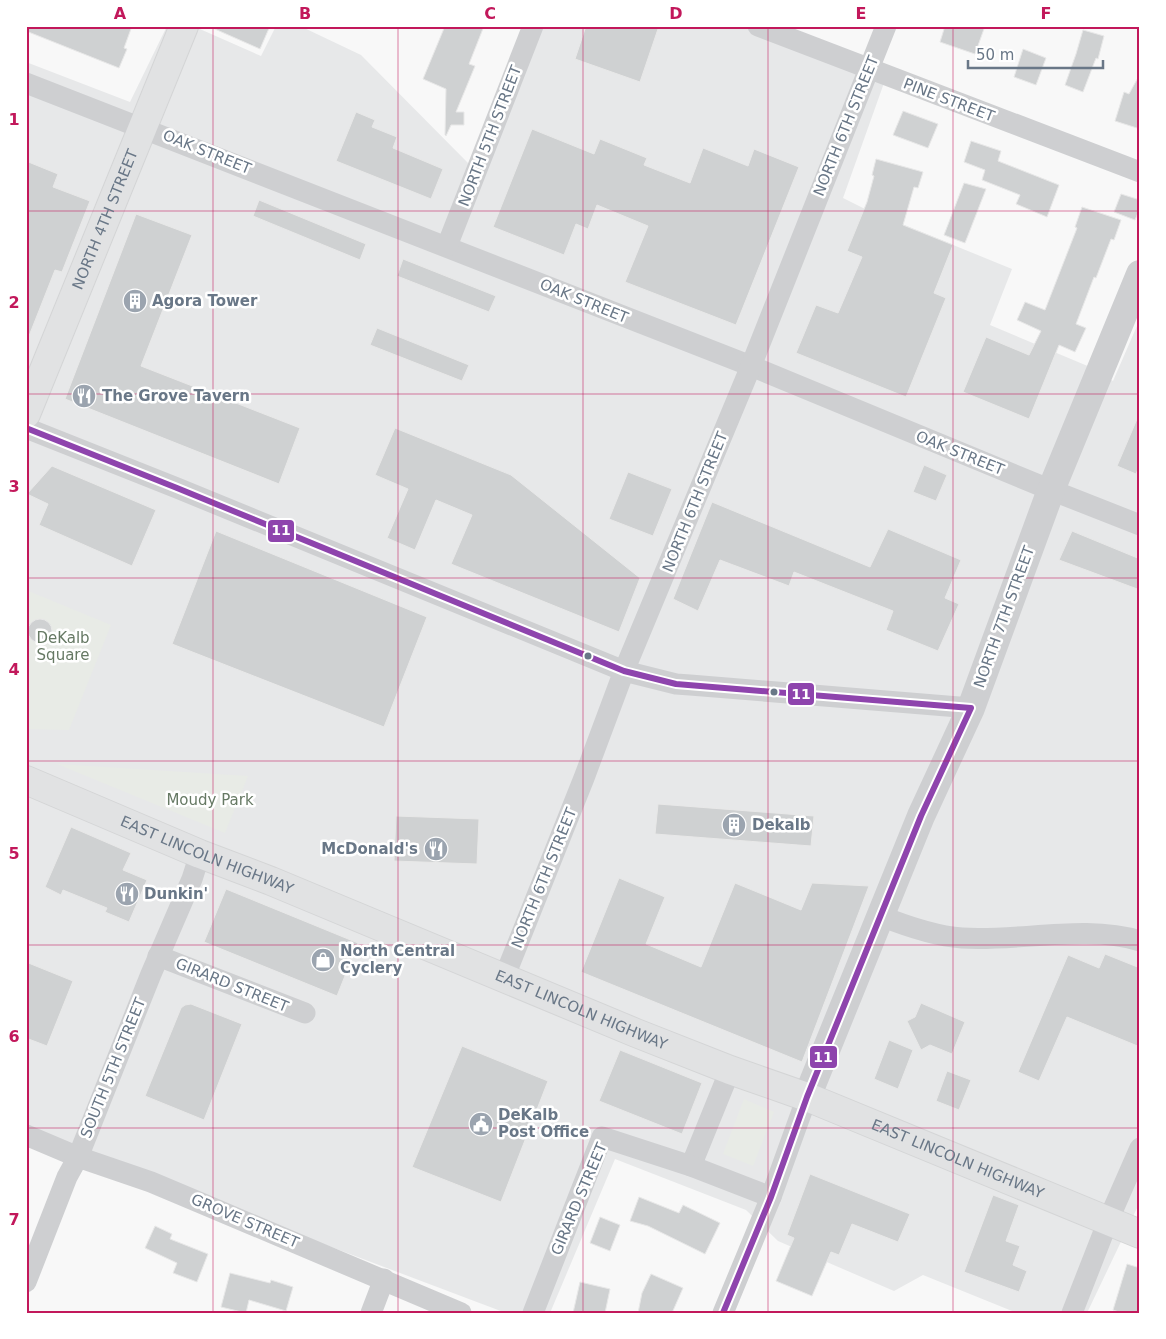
<svg xmlns="http://www.w3.org/2000/svg" width="1166" height="1339" font-family="'DejaVu Sans',sans-serif">
	<style>
		.built { fill: #e7e8e9 }
		.green { fill: #e8ebe6 }
		.building { fill: #cfd1d2; stroke: #e8e8e8 }
		.lines { fill: none; stroke-linecap: round; stroke-linejoin: round }
		.primary-casing { stroke: #d4d5d6; stroke-width: 30 }
		.minor { stroke: #cecfd1; stroke-width: 21 }
		.tertiary { stroke: #cecfd1; stroke-width: 28 }
		.primary { stroke: #e1e2e3; stroke-width: 28 }
		.bus-1-casing { stroke: #fff; stroke-width: 10 }
		.bus-1 { stroke: #8e44ad; stroke-width: 6 }
		.grid { fill: none; stroke: #c2185b; stroke-width: 1; stroke-opacity: 0.55 }
		.bus-dot { fill: #697787; stroke: #fff; stroke-width: 2 }
		.labels { text-anchor: middle; stroke-width: 5; stroke-linejoin: round; paint-order: stroke }
		.street-label { font-size: 15px; fill: #697787; stroke: #fff }
		.poi-label { font-size: 15px; font-weight: bold; fill: #697787; stroke: #fff; text-anchor: start }
		.park-label { font-size: 15px; fill: #667964; stroke: #fff }
		.line-badge { stroke: #fff; stroke-width: 2 }
		.badge-label { font-size: 14px; text-anchor: middle; font-weight: bold; fill: #fff }
		.neatline { fill: none; stroke: #c2185b; stroke-width: 2 }
		.grid-label { font-size: 16px; text-anchor: middle; font-weight: bold; fill: #c2185b }
	</style>
	<rect width="100%" height="100%" fill="#f8f8f8"/>
	<polygon class="built" points="167,26 193,26 261,56 276,26 300,26 361,55 469,164 524,26 740,26 884,83 843,198 865,209 1012,269 990,325 1090,367 1113,381 1140,319 1140,1206 1138,1206 1087,1313 1017,1313 923,1275 894,1291 778,1241 746,1210 615,1159 550,1313 506,1313 122,1168 26,1135 26,62 130,102"/>
	<g class="green">
		<polygon points="26,590 111,625 69,730 26,729"/>
		<polygon points="57,764 248,776 225,833"/>
		<polygon points="744,1099 774,1112 753,1166 723,1154"/>
	</g>
	<g class="building">
		<polygon points="26,26 132,26 124,48 127,49 119,68 26,31"/>
		<polygon points="208,26 270,26 260,49"/>
		<polygon points="445,26 484,26 469,64 475,66 456,112 464,112 464,125 451,125 446,136 445,135 446,89 423,79"/>
		<polygon points="586,26 659,26 640,82 575,59"/>
		<polygon points="945,26 985,26 975,54 940,42"/>
		<polygon points="1083,30 1104,36 1098,59 1096,58 1083,92 1065,85 1076,54"/>
		<polygon points="1023,49 1046,58 1036,85 1014,77"/>
		<polygon points="1140,74 1140,129 1115,121 1124,92 1129,94"/>
		<polygon points="903,111 938,124 928,148 893,135"/>
		<polygon points="356,112 375,120 372,127 397,137 393,148 443,169 431,199 336,161"/>
		<polygon points="532,129 594,154 600,139 647,158 644,165 690,183 703,148 748,166 754,149 799,167 736,325 625,282 648,226 597,205 588,229 576,224 564,255 493,227"/>
		<polygon points="971,141 1001,151 998,161 1059,185 1047,217 1016,204 1020,195 982,180 985,170 964,162"/>
		<polygon points="876,159 923,172 918,188 914,187 903,225 953,245 934,293 946,298 906,397 796,353 816,305 838,313 862,257 847,251 867,202 874,176 872,175"/>
		<polygon points="26,161 58,174 53,187 90,201 62,272 55,270 27,341"/>
		<polygon points="964,183 986,189 965,243 944,235"/>
		<polygon points="1121,194 1140,200 1140,208 1135,220 1114,212"/>
		<polygon points="259,200 366,244 360,260 253,216"/>
		<polygon points="1082,207 1121,220 1114,240 1111,239 1096,278 1094,277 1076,324 1086,328 1075,352 1059,345 1029,419 963,392 986,337 1029,355 1041,331 1017,320 1025,302 1045,310 1077,228 1075,227"/>
		<polygon points="136,214 192,235 141,366 300,428 279,484 65,399"/>
		<polygon points="403,259 496,296 489,312 397,276"/>
		<polygon points="377,328 469,365 462,381 370,345"/>
		<polygon points="1140,412 1140,464 1136,474 1117,466"/>
		<polygon points="395,428 511,475 640,578 619,632 451,564 472,515 436,500 415,550 387,538 408,489 375,475"/>
		<polygon points="924,465 947,475 936,501 913,492"/>
		<polygon points="52,466 156,510 132,566 39,525 48,504 27,494"/>
		<polygon points="628,472 672,489 653,536 609,519"/>
		<polygon points="712,502 870,567 888,529 961,560 945,598 959,604 938,651 886,630 893,611 794,572 789,586 720,560 698,611 673,599"/>
		<polygon points="216,531 427,617 384,727 172,644"/>
		<polygon points="1072,531 1140,559 1140,590 1059,560"/>
		<circle cx="40" cy="631" r="12"/>
		<polygon points="658,804 814,816 811,846 655,834"/>
		<polygon points="396,816 479,819 477,864 394,861"/>
		<polygon points="71,827 131,853 123,870 147,880 129,922 105,912 107,908 63,890 61,895 45,887"/>
		<polygon points="619,878 665,897 646,944 701,967 735,883 801,910 812,883 869,886 802,1062 581,972"/>
		<polygon points="226,889 358,943 337,996 204,942"/>
		<polygon points="1105,954 1140,968 1140,1047 1067,1017 1039,1081 1018,1072 1068,955 1099,968"/>
		<polygon points="26,962 73,981 47,1046 26,1038"/>
		<polygon points="921,1003 965,1022 952,1054 930,1045 921,1050 907,1021 915,1017"/>
		<polygon points="191,1004 242,1024 204,1120 145,1096 181,1008 185,1005"/>
		<polygon points="889,1040 913,1050 898,1089 874,1079"/>
		<polygon points="462,1046 548,1081 501,1202 412,1167"/>
		<polygon points="620,1050 702,1083 682,1134 599,1101"/>
		<polygon points="947,1071 971,1080 959,1110 936,1101"/>
		<polygon points="810,1174 910,1214 898,1242 852,1224 839,1255 831,1252 812,1296 776,1281 794,1238 787,1235"/>
		<polygon points="993,1195 1019,1205 1006,1241 1020,1246 1013,1265 1027,1271 1019,1292 964,1272"/>
		<polygon points="639,1197 679,1213 683,1205 720,1223 705,1254 648,1226 630,1221"/>
		<polygon points="600,1217 620,1225 610,1251 590,1243"/>
		<polygon points="155,1226 172,1234 170,1239 208,1254 197,1282 173,1273 177,1263 145,1248"/>
		<polygon points="1127,1264 1140,1268 1140,1313 1122,1313 1113,1310"/>
		<polygon points="230,1273 270,1283 271,1280 293,1287 286,1311 249,1300 246,1313 221,1307"/>
		<polygon points="651,1274 683,1288 672,1313 638,1313 642,1293"/>
		<polygon points="580,1282 610,1289 605,1313 573,1313"/>
	</g>
	<g class="lines">
		<g class="primary-casing">
			<g id="primary">
				<path id="s1" d="M26,414L184,26"/>
				<path id="s2" d="M26,780L200,854L271,881L636,1033L730,1070L807,1097L1140,1234"/>
			</g>
		</g>
		<g class="minor">
			<polyline points="758,26 1140,172"/>
			<polyline points="26,83 751,366 1051,490 1140,525"/>
			<polyline points="447,246 533,26"/>
			<polyline points="26,428 177,488 624,671 676,684 690,685 971,708"/>
			<path d="M881,916C906,926 934,936 962,938C1019,942 1085,924 1140,941"/>
			<polyline points="158,956 305,1013"/>
			<polyline points="504,978 584,778 624,671 751,366 886,26"/>
			<polyline points="26,1135 78,1157 151,1182 208,1206 461,1313"/>
			<polyline points="691,1166 730,1070"/>
			<polyline points="26,1282 67,1177 78,1157 88,1132 151,974 192,879 200,854"/>
			<polyline points="371,1313 384,1279"/>
			<polyline points="533,1313 602,1137 691,1166 771,1197"/>
			<polyline points="723,1313 771,1197 807,1097"/>
			<polyline points="1072,1313 1108,1221 1140,1148"/>
		</g>
		<polyline class="tertiary" points="807,1097 921,816 971,708 1051,490 1140,274"/>
		<use href="#primary" class="primary"/>
		<g class="bus-1-casing">
			<polyline id="bus-1" points="26,428 177,488 624,671 676,684 971,708 921,816 807,1097 771,1197 723,1313"/>
		</g>
		<use href="#bus-1" class="bus-1"/>
	</g>
	<path class="grid" d="M213,26V1313M398,26V1313M583,26V1313M768,26V1313M953,26V1313M26,211H1140M26,394H1140M26,578H1140M26,761H1140M26,945H1140M26,1128H1140"/>
	<defs>
		<g id="building-disc" transform="scale(1.25)"><circle r="9.5" fill="#9ba4af" stroke="#fff"/><path d="M-4-6H4V6H1V3H-1V6H-4ZM-2.5-4.3h1.7v1.8h-1.7ZM.8-4.3h1.7v1.8H.8ZM-2.5-1h1.7V.8h-1.7ZM.8-1h1.7V.8H.8Z" fill="#fff"/></g>
		<g id="restaurant-disc" transform="scale(1.25)"><circle r="9.5" fill="#9ba4af" stroke="#fff"/><path d="M-5-6h1v4h1v-4h1v4h1v-4h1v5L-1.5 .5V6h-2V.5L-5-1ZM5-6V6H3V1.5H1.5Q1.5-4 5-6Z" fill="#fff"/></g>
		<g id="shop-disc" transform="scale(1.25)"><circle r="9.5" fill="#9ba4af" stroke="#fff"/><path d="M-5-2.5h2.3a2.7 3.5 0 0 1 5.4 0H5L5.5 6h-11ZM-1.5-2.5h3a1.5 2.3 0 0 0-3 0Z" fill="#fff"/></g>
		<g id="civic-disc" transform="scale(1.25)"><circle r="9.5" fill="#9ba4af" stroke="#fff"/><path d="M-.6-6.5H3V-4.5H.6V-3L4-1V1h2V6H-6V1h2V-1L-.6-3ZM-1.2 2.5V6h2.4V2.5Z" fill="#fff"/></g>
	</defs>
	<g fill-rule="evenodd">
		<use href="#building-disc" x="135" y="301"/>
		<use href="#restaurant-disc" x="84" y="396"/>
		<use href="#building-disc" x="734" y="825"/>
		<use href="#restaurant-disc" x="436" y="849"/>
		<use href="#restaurant-disc" x="127" y="894"/>
		<use href="#shop-disc" x="323" y="960"/>
		<use href="#civic-disc" x="481" y="1124"/>
	</g>
	<g class="bus-dot">
		<circle cx="588" cy="656" r="4.5"/>
		<circle cx="774" cy="692" r="4.5"/>
	</g>
	<g class="labels">
		<g class="street-label">
			<text transform="translate(949 100) rotate(21)" y="5">PINE STREET</text>
			<text transform="translate(846 126) rotate(-68)" y="5">NORTH 6TH STREET</text>
			<text transform="translate(490 136) rotate(-69)" y="5">NORTH 5TH STREET</text>
			<text transform="translate(207 152) rotate(22)" y="5">OAK STREET</text>
			<text dy="5" stroke="none"><textPath href="#s1" startOffset="210">NORTH 4TH STREET</textPath></text>
			<text transform="translate(584 301) rotate(22)" y="5">OAK STREET</text>
			<text transform="translate(960 453) rotate(22)" y="5">OAK STREET</text>
			<text transform="translate(695 502) rotate(-68)" y="5">NORTH 6TH STREET</text>
			<text transform="translate(1004 617) rotate(-70)" y="5">NORTH 7TH STREET</text>
			<text dy="5" stroke="none"><textPath href="#s2" startOffset="196">EAST LINCOLN HIGHWAY</textPath></text>
			<text transform="translate(544 878) rotate(-68)" y="5">NORTH 6TH STREET</text>
			<text transform="translate(232 985) rotate(22)" y="5">GIRARD STREET</text>
			<text dy="5" stroke="none"><textPath href="#s2" startOffset="601">EAST LINCOLN HIGHWAY</textPath></text>
			<text transform="translate(113 1068) rotate(-68)" y="5">SOUTH 5TH STREET</text>
			<text dy="5" stroke="none"><textPath href="#s2" startOffset="1006">EAST LINCOLN HIGHWAY</textPath></text>
			<text transform="translate(579 1199) rotate(-67)" y="5">GIRARD STREET</text>
			<text transform="translate(245 1221) rotate(23)" y="5">GROVE STREET</text>
		</g>
		<g class="poi-label">
			<text x="152" y="306">Agora Tower</text>
			<text x="102" y="401">The Grove Tavern</text>
			<text x="752" y="830">Dekalb</text>
			<text x="418" y="854" text-anchor="end">McDonald's</text>
			<text x="144" y="899">Dunkin'</text>
			<text x="340" y="956">North Central<tspan x="340" dy="17">Cyclery</tspan></text>
			<text x="498" y="1120">DeKalb<tspan x="498" dy="17">Post Office</tspan></text>
		</g>
		<g class="park-label">
			<text x="63" y="643">DeKalb<tspan x="63" dy="17">Square</tspan></text>
			<text x="210" y="805">Moudy Park</text>
		</g>
	</g>
	<g class="line-badge">
		<rect x="267" y="519" width="28" height="24" rx="5" fill="#8e44ad"/>
		<rect x="787" y="682" width="28" height="24" rx="5" fill="#8e44ad"/>
		<rect x="809" y="1045" width="29" height="24" rx="5" fill="#8e44ad"/>
	</g>
	<g class="badge-label">
		<text x="281" y="535">11</text>
		<text x="801" y="699">11</text>
		<text x="823" y="1062">11</text>
	</g>
	<rect width="1166" height="1339" fill="none" stroke="#ffffff" stroke-width="55"/>
	<path d="M968 60v8h135v-8" fill="none" stroke="#697787" stroke-width="2.5"/>
	<text x="976" y="60" font-size="15" fill="#697787" stroke="#ffffff" stroke-width="4" paint-order="stroke">50 m</text>
	<rect x="28" y="28" width="1110" height="1284" class="neatline"/>
	<g class="grid-label">
		<text x="120" y="19">A</text>
		<text x="305" y="19">B</text>
		<text x="490" y="19">C</text>
		<text x="676" y="19">D</text>
		<text x="861" y="19">E</text>
		<text x="1046" y="19">F</text>
		<text x="14" y="125">1</text>
		<text x="14" y="308">2</text>
		<text x="14" y="492">3</text>
		<text x="14" y="675">4</text>
		<text x="14" y="859">5</text>
		<text x="14" y="1042">6</text>
		<text x="14" y="1225">7</text>
	</g>
</svg>
